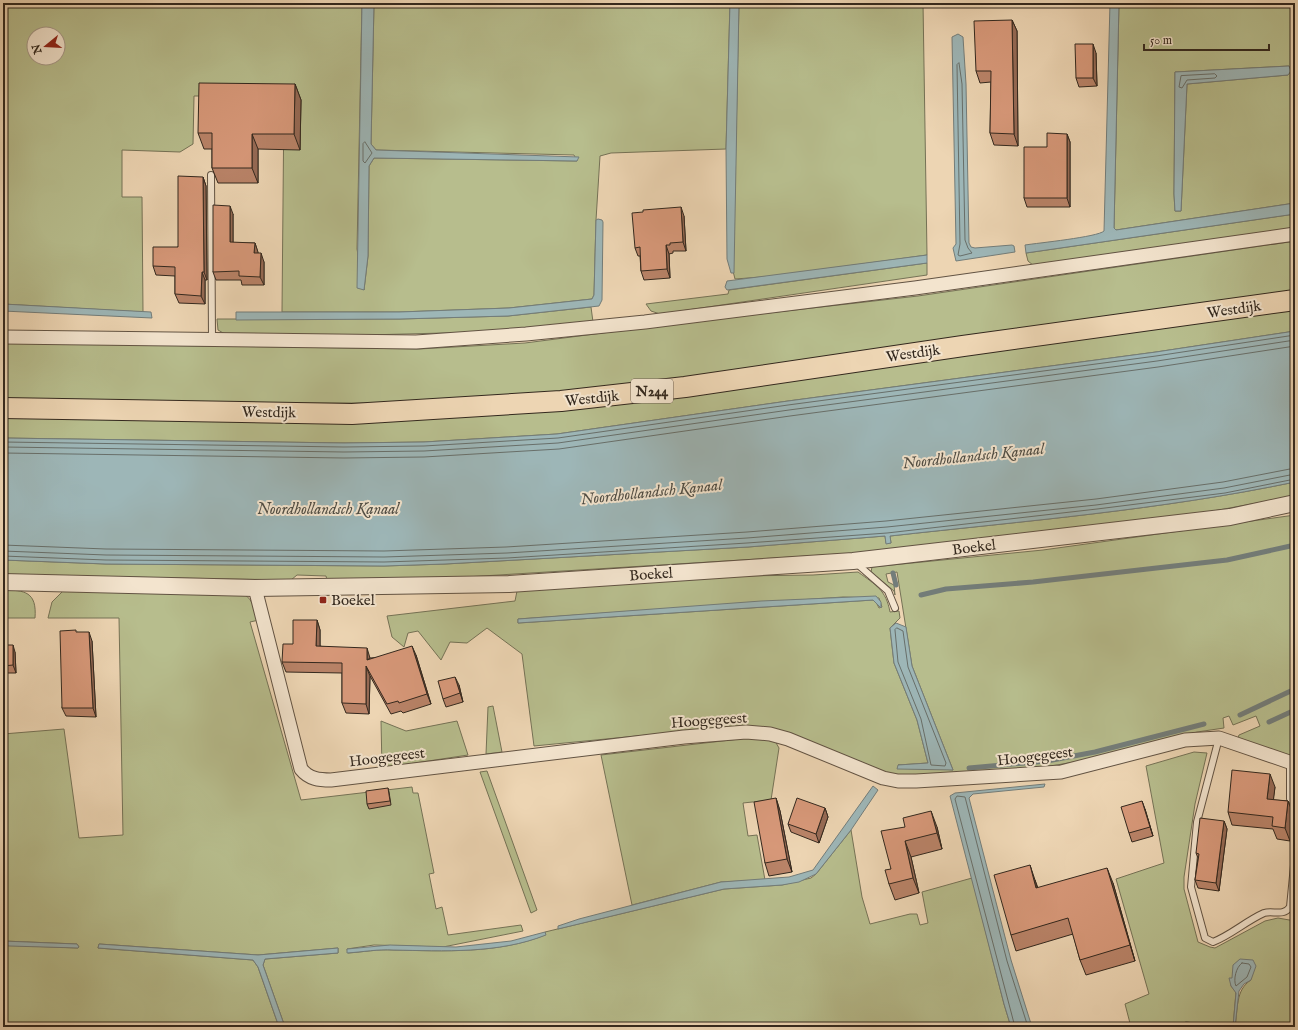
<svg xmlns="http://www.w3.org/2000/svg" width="1298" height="1030" font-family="'IM FELL English',serif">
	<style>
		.green { fill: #b7bd8d; stroke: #757256; fill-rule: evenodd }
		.water { fill: #9db6b7; stroke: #737d7a }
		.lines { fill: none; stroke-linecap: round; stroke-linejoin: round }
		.shore { stroke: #686f6a; stroke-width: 1 }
		.stream { stroke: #737d7a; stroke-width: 5 }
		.service-casing { stroke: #625343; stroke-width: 8 }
		.minor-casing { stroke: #625343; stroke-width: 15 }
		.tertiary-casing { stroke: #625343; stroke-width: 18 }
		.primary-casing { stroke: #33281e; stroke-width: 22 }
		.service { stroke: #f3e4ce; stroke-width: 6 }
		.minor { stroke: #f3e4ce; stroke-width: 13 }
		.tertiary { stroke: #f3e4ce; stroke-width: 16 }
		.primary { stroke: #edd5b3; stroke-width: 20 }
		.wall { fill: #b98368; stroke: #33281e }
		.shaded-wall { fill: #966a55; stroke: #33281e }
		.building { fill: #d79879; stroke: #33281e }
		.poi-dot { fill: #8f2418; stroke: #f3e4ce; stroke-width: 1.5 }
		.labels { text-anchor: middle; stroke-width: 4; stroke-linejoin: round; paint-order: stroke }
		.shield { fill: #f3e4ce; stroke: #6d6053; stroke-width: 1 }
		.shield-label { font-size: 14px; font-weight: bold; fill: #33281e }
		.street-label { font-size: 15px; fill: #33281e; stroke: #f3e4ce }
		.poi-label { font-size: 15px; fill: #33281e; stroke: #f3e4ce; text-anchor: start }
		.water-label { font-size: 16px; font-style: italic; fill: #4e4c44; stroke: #f3e4ce }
	</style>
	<rect width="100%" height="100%" fill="#edd5b3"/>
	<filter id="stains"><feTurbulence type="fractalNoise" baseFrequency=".005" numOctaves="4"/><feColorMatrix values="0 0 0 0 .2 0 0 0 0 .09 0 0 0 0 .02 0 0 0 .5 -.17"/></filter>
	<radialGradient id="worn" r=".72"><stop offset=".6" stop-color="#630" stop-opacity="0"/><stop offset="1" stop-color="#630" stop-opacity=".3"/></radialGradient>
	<g class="green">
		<path d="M4,3H362L357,249L364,290L368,256L369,166L374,158L577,161L574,155L376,150L371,144L374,3H730L726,149L611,153L600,156L596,220L594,295L592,299L509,308L399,312H282L284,96H194L193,144L180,152L122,150V197H142L143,312L3,304ZM34,34H58V58H34Z"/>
		<polygon points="739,3 923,3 927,255 775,276 735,279 733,271"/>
		<path d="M1119,3H1295V203L1116,230L1114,228ZM1289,66L1291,71L1288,75L1187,84L1181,211H1175L1174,194L1175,72Z"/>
		<polygon points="1295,214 1295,229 1034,266 1028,261 1026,253"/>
		<polygon points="1295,241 1295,294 636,385 436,403 150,403 3,400 3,343 419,349 525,343 680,323 918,296"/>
		<polygon points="927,263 927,275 660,314 651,311 646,304 728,294 729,290"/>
		<polygon points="591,307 593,322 482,332 366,335 225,334 218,330 217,319 400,319 508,316"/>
		<polygon points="1295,310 1295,331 1156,352 788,401 557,434 424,442 344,443 3,438 3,416 356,421 963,355"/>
		<path d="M1295,482V496L1197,514L888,551L466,577L327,580L326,576L297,575L291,580L3,575V560L106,564L384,566L445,564L748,547L885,536L886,543H891L890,536C1025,521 1161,510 1295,482Z"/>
		<path d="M1295,515V760L1237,740L1239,735L1260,726L1256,716L1233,725L1229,716L1223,718L1224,728L1197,732L1097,758L1045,767L955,775H893L797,736L688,731L534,746L522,654L487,628L467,643L450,642L441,660L418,631L408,633L404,647L392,637L387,616L515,601L517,591L739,576L813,575L858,572C876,585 886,590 890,612L899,611L900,618L890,628L894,663L917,720L928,763L898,765L953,770L912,666L897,572L886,574L888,582L894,585L895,595L894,591L871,572L872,567L1043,550ZM843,597L879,598L882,607L879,608L875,600H873L518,623V619Z"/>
		<path d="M3,590C25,590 37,592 35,618H3Z"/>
		<path d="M63,591L244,594C253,600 255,610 259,620L250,622L301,800L412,787L413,793H418L434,873L429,874L436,909L442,907L448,935L521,925L523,931L443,947L374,945L347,949L348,953C363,952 378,949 394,950C444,951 498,954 545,935V932L724,889L782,885L811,878L816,874L851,830L862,897L870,924L910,914H917L920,925L928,923L922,892L972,878L1004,1004L1011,1027H285L263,965L265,959L338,953V948L258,955L99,944L98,948L253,960L258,967L279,1027H3V945L78,948L79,947L77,944L3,941V734L64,729L79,838L123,835L119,618H48L52,602Z"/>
		<polygon points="493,706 502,752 486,754 488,707"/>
		<polygon points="381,721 406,731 457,721 468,755 382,768"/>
		<polygon points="748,738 775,741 779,748 771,800 743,803 748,836 757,835 765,880 721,882 632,905 601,755"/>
		<path d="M1194,752L1207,753L1195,804L1184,877V889L1198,942L1210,947L1215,948L1265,921L1278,918L1295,921V1027H1235C1238,1010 1235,990 1251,980L1232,978L1231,986L1236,992L1233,1027L1186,1022L1173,1027H1131L1125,1004L1149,994L1116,879L1164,863L1146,766Z"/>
		<polygon points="487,771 537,910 531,913 480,772"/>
	</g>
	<g class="water">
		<polygon points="3,3 4,3 3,272"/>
		<polygon points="362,3 374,3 371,144 376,150 579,157 577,161 374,158 369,166 368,256 364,290 357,288"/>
		<polygon points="730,3 739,3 734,273 731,273 727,259 726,149"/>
		<path d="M1110,3H1119L1114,228L1116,230L1295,203V214L1026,253L1025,245C1038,243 1098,237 1104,231Z"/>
		<polygon points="958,34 963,37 966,84 969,243 971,247 975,248 1012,245 1014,246 1015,252 956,261 953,248 956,244 952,37"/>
		<polygon points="1289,66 1291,71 1288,75 1187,84 1181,211 1175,211 1174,194 1175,72"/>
		<polygon points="598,219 602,220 603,222 602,300 599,306 508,316 400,319 236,320 236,312 399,312 509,308 592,299 594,295 596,220"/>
		<polygon points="927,255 927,263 727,290 725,287 727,281"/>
		<polygon points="3,304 151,312 152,318 3,311"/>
		<path d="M1295,331V482C1161,510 1025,521 890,536L891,543L886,544L885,536L748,547L445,564L384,566L106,564L3,560V438L344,443L424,442L557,434L788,401L1156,352Z"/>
		<polygon points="876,596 881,602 881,608 873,600 518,623 518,619 761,601"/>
		<polygon points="896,623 906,627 912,666 953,770 897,769 898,765 928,763 917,720 894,663 890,628"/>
		<polygon points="1045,784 1044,787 973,794 969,798 1011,960 1032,1027 1011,1027 1004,1004 950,796 955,793"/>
		<polygon points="873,786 878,790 851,830 816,874 799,882 782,885 724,889 558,929 558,926 579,919 721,882 789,877 813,870"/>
		<path d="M545,932L546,935C498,954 444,951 393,950C378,949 363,952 347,953V949L390,945L456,947L511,941Z"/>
		<polygon points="3,941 77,944 79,947 78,948 9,946 3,945"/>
		<polygon points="99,944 258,955 338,948 338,953 265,959 263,965 285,1027 279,1027 258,967 253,960 98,948"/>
		<polygon points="1240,959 1253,960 1256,966 1251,980 1244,984 1239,991 1235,1027 1233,1027 1236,993 1231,986 1229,978 1232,978 1233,965"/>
		<polygon points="1186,1022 1226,1027 1173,1027"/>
	</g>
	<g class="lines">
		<g class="shore">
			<polygon points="959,63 962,84 965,240 968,248 972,253 960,256 958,255 960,244 957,65"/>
			<polygon points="1215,74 1217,76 1215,78 1187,80 1182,88 1179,87 1181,76"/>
			<polygon points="365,142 372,153 365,163 363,161 363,144"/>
			<polyline points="3,442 344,447 424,446 558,438 788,405 1156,356 1295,335"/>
			<polyline points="3,447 344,452 424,451 558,443 789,410 1157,361 1295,340"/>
			<polyline points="3,453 344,458 424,457 559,449 790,416 1158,367 1295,346"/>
			<polyline points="3,545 106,549 384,551 506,547 747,532 886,521 1096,499 1223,482 1295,468"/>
			<polyline points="3,551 106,555 384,557 507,553 747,538 887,527 1096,505 1224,488 1295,474"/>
			<polyline points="3,556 106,560 384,562 507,558 747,543 887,533 1097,509 1225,493 1295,479"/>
			<polygon points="897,628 903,631 908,667 946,763 945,766 931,765 921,719 898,662 895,630"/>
			<path d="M1242,963L1249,964L1251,967L1247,977L1236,986C1233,980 1236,967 1242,963Z"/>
			<polyline points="1015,1027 955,799 957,796 965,797 1007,961 1028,1027"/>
		</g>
		<g class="stream">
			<polyline points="893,573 896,585"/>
			<polyline points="921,595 946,589 1033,582 1227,560 1295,545"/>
			<polyline points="1240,715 1295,689"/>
			<polyline points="1269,722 1295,710"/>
			<polyline points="969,768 1047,761 1095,752 1204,724"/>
		</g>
		<g class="service-casing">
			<g id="service">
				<polyline points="211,175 212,339"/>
				<polyline points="856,563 888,591 895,608"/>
				<path d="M1219,738L1197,822L1191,887L1205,938L1213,942C1231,935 1246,921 1264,913C1273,910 1283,917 1290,907L1295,855"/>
				<polyline points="1290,763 1290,799 1295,803"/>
			</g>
		</g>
		<g class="minor-casing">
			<g id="minor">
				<polyline points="3,337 416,342 526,334 645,322 915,288 1295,234"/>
				<path d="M255,588L301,769C309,779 319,780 331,780L684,737L746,732L770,734L788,739L883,778L898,781H916L1061,772L1185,740L1219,738L1295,764"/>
			</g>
		</g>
		<g class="tertiary-casing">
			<polyline id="tertiary" points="3,582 255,588 509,584 853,561 1230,517 1295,503"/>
		</g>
		<g class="primary-casing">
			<polyline id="primary" points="3,408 352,414 561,401 685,387 963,346 1295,300"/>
		</g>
		<use href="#service" class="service"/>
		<use href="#minor" class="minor"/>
		<use href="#tertiary" class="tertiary"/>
		<use href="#primary" class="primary"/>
	</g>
	<g class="wall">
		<polygon points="1012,20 1017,31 1018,146 994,145 990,133 991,82 980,83 976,71"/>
		<polygon points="1096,53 1097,86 1079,87 1076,78"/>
		<polygon points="295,84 301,100 300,150 258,149 258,183 218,183 212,168 212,149 204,149 198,133"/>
		<polygon points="1067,134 1070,142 1070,207 1027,207 1024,198 1047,147"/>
		<polygon points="203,177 206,186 207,280 205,280 205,304 179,303 175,294 175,276 156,275 153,266 178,247"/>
		<polygon points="233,214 233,243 255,243 258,253 264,262 264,285 242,285 241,280 216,280 213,272"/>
		<polygon points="684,216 686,251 673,251 673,253 669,254 670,278 644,280 641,271 640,256 638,256 635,248"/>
		<polygon points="317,620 320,630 320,646 370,658 416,655 431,704 403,713 401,711 391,714 370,676 369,714 346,713 342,703 342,673 286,672 282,662"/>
		<polygon points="77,632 92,641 96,717 66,716 62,708"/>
		<polygon points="3,645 15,652 16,673 3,673"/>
		<polygon points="459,685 463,702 446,707 443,699"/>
		<polygon points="1275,787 1273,800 1288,801 1293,814 1290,841 1277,839 1273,829 1232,825 1228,812"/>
		<polygon points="388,788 389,792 391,805 369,809 367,804"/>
		<polygon points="776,798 780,811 792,872 769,876 765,863"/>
		<polygon points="825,808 828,817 819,843 791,832 788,824"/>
		<polygon points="1145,809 1153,836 1132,842 1129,833"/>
		<polygon points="1224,821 1227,829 1219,891 1198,888 1195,880 1198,858 1196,853"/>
		<polygon points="905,827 937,827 942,849 911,857 919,893 895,900 889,884 891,869"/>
		<polygon points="1035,880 1038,888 1113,883 1135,961 1086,975 1080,960 1073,934 1016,951 1011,935"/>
	</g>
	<g class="shaded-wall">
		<polygon points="1012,20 1017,31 1018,146 1014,134"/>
		<polygon points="1093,44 1096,53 1097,86 1093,78"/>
		<polygon points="295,84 301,100 300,150 294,134"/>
		<polygon points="252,134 258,149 258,183 252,168"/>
		<polygon points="1067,134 1070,142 1070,207 1067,198"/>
		<polygon points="203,177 206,186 207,280 204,272"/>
		<polygon points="230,206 233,214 233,251 230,242"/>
		<polygon points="681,207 684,216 686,251 683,242"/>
		<polygon points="255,243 258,252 258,262 254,253"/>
		<polygon points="666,245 669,254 670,278 667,269"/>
		<polygon points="261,253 264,262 264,285 260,277"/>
		<polygon points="202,272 205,280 205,304 201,296"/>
		<polygon points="317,620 320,630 320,656 316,646"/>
		<polygon points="89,632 92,641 96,717 93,708"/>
		<polygon points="13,645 15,652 16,673 13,665"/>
		<polygon points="412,646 416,655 431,704 427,694"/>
		<polygon points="367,648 370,658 367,660"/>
		<polygon points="366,666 370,676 369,714 366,704"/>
		<polygon points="455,677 459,685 463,702 460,693"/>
		<polygon points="1270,774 1275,787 1272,812 1267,799"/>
		<polygon points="776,798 780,811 792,872 787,859"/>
		<polygon points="1142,801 1145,809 1153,836 1150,827"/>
		<polygon points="1288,801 1293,814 1290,841 1285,828"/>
		<polygon points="825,808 828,817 819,843 816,834"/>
		<polygon points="931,811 937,827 942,849 937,833"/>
		<polygon points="1224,821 1227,829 1219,891 1216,883"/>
		<polygon points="905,841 911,857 919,893 913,878"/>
		<polygon points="1030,865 1035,880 1042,904 1036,888"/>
		<polygon points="1107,868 1113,883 1135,961 1130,945"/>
	</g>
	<g class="building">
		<polygon points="1012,20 1014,134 990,133 991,71 976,71 974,21"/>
		<polygon points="1075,44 1093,44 1093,78 1076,78"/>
		<polygon points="199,83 295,84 294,134 252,134 252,168 212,168 212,133 198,133"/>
		<polygon points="1047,133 1067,134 1067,198 1024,198 1024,147 1047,147"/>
		<polygon points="178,176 203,177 204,272 202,272 201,296 175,294 175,267 153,266 153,247 178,247"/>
		<polygon points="213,205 230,206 230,242 255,243 254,253 261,253 260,277 239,276 239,271 213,272"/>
		<polygon points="681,207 683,242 670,243 670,245 666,245 667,269 641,271 640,247 635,248 632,213 643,212 643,210"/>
		<polygon points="293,620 317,620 316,646 367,648 367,660 412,646 427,694 399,703 398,701 387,704 366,666 366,704 342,703 342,663 282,662 283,644 293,644"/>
		<polygon points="76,630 76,632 89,632 93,708 62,708 60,631"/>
		<polygon points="3,645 13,645 13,665 3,666"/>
		<polygon points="455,677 460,693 443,699 438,681"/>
		<polygon points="1232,770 1270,774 1267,799 1288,801 1285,828 1272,826 1273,817 1228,812"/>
		<polygon points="388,788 390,801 367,804 366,791"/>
		<polygon points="776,798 787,859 765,863 754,802"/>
		<polygon points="797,798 825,808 816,834 788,824"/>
		<polygon points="1142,801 1150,827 1129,833 1121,807"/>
		<polygon points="931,811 937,833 905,841 913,878 889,884 885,870 891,869 881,831 905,827 903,818"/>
		<polygon points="1200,818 1224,821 1216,883 1195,880 1199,854 1196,853"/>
		<polygon points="1030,865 1036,888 1107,868 1130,945 1080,960 1068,918 1011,935 994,875"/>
	</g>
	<rect class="poi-dot" x="319" y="596" width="8" height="8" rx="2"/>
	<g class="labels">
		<rect class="shield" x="631" y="379" width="42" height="24" rx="3"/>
		<g class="shield-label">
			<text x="652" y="396">N244</text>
		</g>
		<g class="street-label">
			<text transform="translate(1234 309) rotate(-8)" y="5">Westdijk</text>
			<text transform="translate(913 353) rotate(-8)" y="5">Westdijk</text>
			<text transform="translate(592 398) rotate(-6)" y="5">Westdijk</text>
			<text transform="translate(269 412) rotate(1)" y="5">Westdijk</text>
			<text transform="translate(974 547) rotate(-7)" y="5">Boekel</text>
			<text transform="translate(651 574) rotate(-4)" y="5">Boekel</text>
			<text transform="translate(709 720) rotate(-4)" y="5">Hoogegeest</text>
			<text transform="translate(1035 756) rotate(-7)" y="5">Hoogegeest</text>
			<text transform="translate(387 757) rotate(-7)" y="5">Hoogegeest</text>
		</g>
		<g class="poi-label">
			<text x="331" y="605">Boekel</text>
		</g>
		<g class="water-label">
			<text transform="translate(973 455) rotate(-6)" y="6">Noordhollandsch Kanaal</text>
			<text transform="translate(651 491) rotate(-6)" y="6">Noordhollandsch Kanaal</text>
			<text x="328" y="514">Noordhollandsch Kanaal</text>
		</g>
	</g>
	<rect width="1298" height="1030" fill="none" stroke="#edd5b3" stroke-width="16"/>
	<rect x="4" y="4" width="1290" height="1022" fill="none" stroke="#33281e" stroke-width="2"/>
	<rect x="8" y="8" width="1282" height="1014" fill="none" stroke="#33281e"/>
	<g transform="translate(46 46) rotate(252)"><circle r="19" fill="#f3e4ce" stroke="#a69988"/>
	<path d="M0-3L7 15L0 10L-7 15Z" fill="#8f2418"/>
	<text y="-6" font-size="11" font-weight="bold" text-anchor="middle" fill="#33281e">N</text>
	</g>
	<path d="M1144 44v6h125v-6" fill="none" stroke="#33281e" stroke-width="2"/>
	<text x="1150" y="44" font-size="12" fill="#33281e" stroke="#f3e4ce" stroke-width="3" paint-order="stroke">50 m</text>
	<rect width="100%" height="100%" filter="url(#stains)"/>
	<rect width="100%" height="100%" fill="url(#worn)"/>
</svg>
